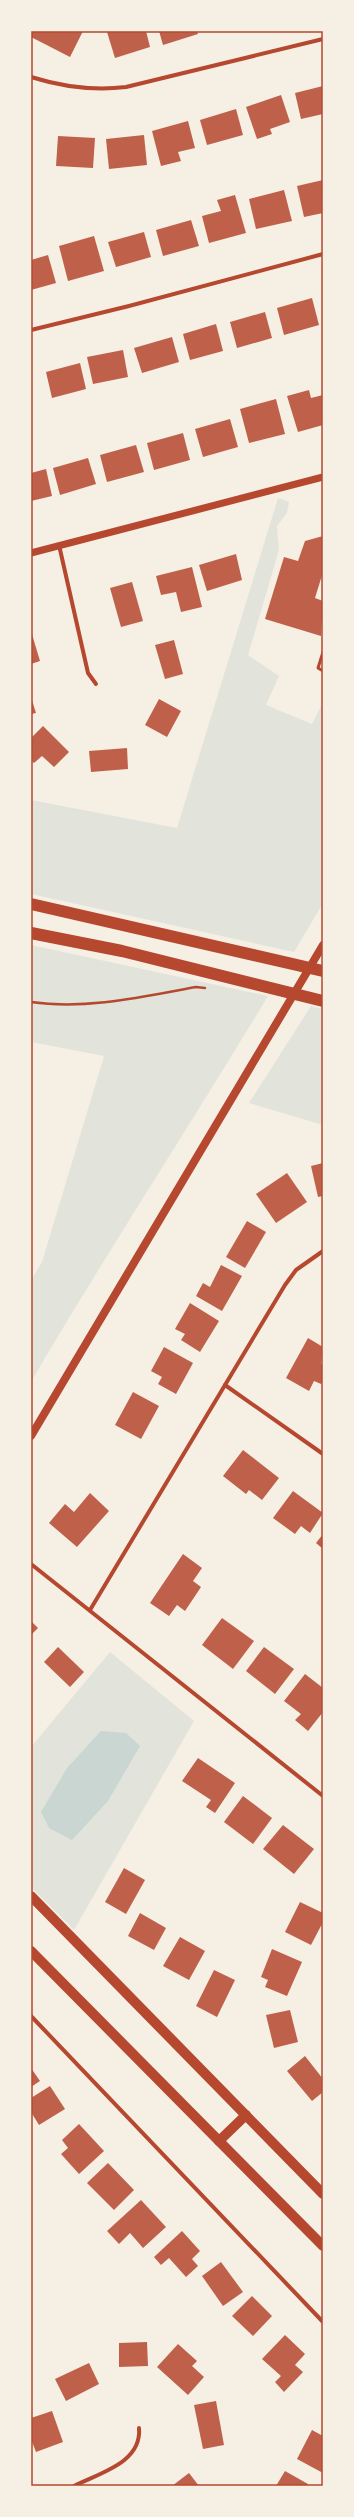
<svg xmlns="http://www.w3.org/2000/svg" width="354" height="2517" font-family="'Fira Sans Condensed',sans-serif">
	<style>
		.green { fill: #e2e4dc }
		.water { fill: #c9d6d2 }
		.building { fill: #bf614a }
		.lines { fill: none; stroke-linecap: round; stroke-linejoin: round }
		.path { stroke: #b5482f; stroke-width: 2.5 }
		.service { stroke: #b5482f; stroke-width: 3 }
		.minor { stroke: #b5482f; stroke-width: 4 }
		.tertiary { stroke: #b5482f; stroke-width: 7 }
		.secondary { stroke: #b5482f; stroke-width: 8 }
		.primary { stroke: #b5482f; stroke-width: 10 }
		.motorway { stroke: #b5482f; stroke-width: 12 }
		.neatline { fill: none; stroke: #b5482f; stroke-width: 1.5 }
	</style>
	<rect width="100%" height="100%" fill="#f6efe4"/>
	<g class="green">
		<polygon points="278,498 289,502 287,513 277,526 279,550 248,655 279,676 266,705 312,724 323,702 323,903 294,952 31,894 31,800 177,828"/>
		<path d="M31,945L268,996C190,1126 107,1252 31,1382V1280L42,1262L104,1056L31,1042Z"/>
		<polygon points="311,1006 323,1009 323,1125 249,1103"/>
		<polygon points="110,1652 194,1721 74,1930 31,1887 31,1747"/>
	</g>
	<polygon class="water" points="101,1731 126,1733 140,1746 108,1801 72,1840 49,1828 41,1812 67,1768"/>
	<g class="building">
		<polygon points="31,31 83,31 70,57 31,37"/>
		<polygon points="146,31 150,47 115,58 107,32"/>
		<polygon points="159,31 197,31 198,34 163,45"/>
		<polygon points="323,86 323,114 301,119 295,93"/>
		<polygon points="281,95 290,122 270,129 272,134 257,139 246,107"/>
		<polygon points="236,109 243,135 207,145 200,120"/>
		<polygon points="188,121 195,148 178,152 181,161 161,166 152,131"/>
		<polygon points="144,135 147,165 109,169 106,139"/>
		<polygon points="58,136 95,138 93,168 56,166"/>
		<polygon points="323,180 323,213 304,217 297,186"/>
		<polygon points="284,190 292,221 256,229 249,199"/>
		<polygon points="235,195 246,233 209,243 202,216 221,211 217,200"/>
		<polygon points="191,220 199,246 163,256 156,230"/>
		<polygon points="144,232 151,257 116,267 108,242"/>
		<polygon points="94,236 104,271 68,281 59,246"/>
		<polygon points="48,255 56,283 31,290 31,260"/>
		<polygon points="312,298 319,325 284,335 277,308"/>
		<polygon points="265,312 272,338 237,348 230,322"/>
		<polygon points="216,324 223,351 190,360 183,334"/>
		<polygon points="172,337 179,362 142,373 134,348"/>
		<polygon points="123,350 128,377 93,384 87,357"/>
		<polygon points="80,363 86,389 52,398 46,372"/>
		<polygon points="309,390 311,398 323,395 323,425 298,432 287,396"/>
		<polygon points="276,399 285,434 249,443 240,409"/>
		<polygon points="230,419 238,447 203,457 195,429"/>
		<polygon points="183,433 190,460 154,470 147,443"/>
		<polygon points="136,445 144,472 107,482 100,455"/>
		<polygon points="88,458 96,484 60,495 53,468"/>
		<polygon points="46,469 52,496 31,501 31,473"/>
		<polygon points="323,536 323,572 315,598 323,601 321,636 265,619 284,557 298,561 305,541"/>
		<polygon points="236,554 242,580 207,591 199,565"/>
		<polygon points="192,567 202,607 181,612 176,592 161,595 156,576"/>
		<polygon points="132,582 143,621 121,627 110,588"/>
		<polygon points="31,631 40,661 31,664"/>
		<polygon points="174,640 183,674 165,679 155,645"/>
		<polygon points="31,697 36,713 31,714"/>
		<polygon points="159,699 181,711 167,737 145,725"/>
		<polygon points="43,726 69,752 54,767 42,756 34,763 31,760 31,738"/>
		<polygon points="127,748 128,769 91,772 89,751"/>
		<polygon points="323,1163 323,1196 318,1197 311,1166"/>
		<polygon points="287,1173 307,1202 276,1223 256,1194"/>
		<polygon points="247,1221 266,1232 245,1268 226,1257"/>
		<polygon points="221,1265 242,1276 222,1311 196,1296 203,1283 210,1287"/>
		<polygon points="190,1303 219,1321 200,1352 181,1340 185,1334 175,1329"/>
		<polygon points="308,1338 323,1347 321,1364 323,1365 323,1381 321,1384 314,1381 309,1391 286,1378"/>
		<polygon points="164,1347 193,1363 176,1394 158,1384 162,1377 151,1371"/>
		<polygon points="133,1392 159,1406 141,1439 115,1425"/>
		<polygon points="243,1450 279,1478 262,1500 249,1490 246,1494 223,1476"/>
		<polygon points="293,1491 323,1513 310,1533 301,1526 295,1534 273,1518"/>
		<polygon points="90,1493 109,1511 77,1547 49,1523 65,1504 74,1512"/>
		<polygon points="323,1534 323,1549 316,1543"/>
		<polygon points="183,1554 202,1568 193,1581 201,1587 185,1611 177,1605 169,1616 150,1603"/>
		<polygon points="222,1618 254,1641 233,1669 202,1645"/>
		<polygon points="31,1621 38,1628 31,1635"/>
		<polygon points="58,1647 84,1672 70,1687 44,1662"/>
		<polygon points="264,1647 294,1669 275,1694 246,1671"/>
		<polygon points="305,1674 323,1688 323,1712 308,1731 295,1720 301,1714 284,1701"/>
		<polygon points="198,1758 235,1783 215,1813 206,1807 211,1800 182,1781"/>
		<polygon points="243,1796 272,1818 253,1844 224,1822"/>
		<polygon points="283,1825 314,1849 294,1874 263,1849"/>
		<polygon points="124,1868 145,1880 126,1914 105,1902"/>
		<polygon points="300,1902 323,1913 323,1922 311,1945 285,1932"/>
		<polygon points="140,1913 166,1928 154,1950 128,1936"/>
		<polygon points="180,1937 205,1951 189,1980 163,1966"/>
		<polygon points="272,1949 302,1962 287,1996 265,1987 268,1980 261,1977"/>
		<polygon points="214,1970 235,1980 217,2017 196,2006"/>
		<polygon points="290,2010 298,2042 274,2048 266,2015"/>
		<polygon points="305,2056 323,2079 323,2092 312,2101 287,2071"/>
		<polygon points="31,2068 40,2081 31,2087"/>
		<polygon points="50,2086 65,2109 39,2125 31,2112 31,2098"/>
		<polygon points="79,2124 104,2151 79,2174 61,2154 68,2148 62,2140"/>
		<polygon points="108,2163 134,2190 114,2210 87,2183"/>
		<polygon points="141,2200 166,2227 143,2248 130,2233 119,2244 107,2231"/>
		<polygon points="182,2231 200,2251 192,2259 198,2266 186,2277 169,2258 161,2265 154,2257"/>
		<polygon points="221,2262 243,2292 223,2306 202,2276"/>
		<polygon points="252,2296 272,2316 253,2336 232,2316"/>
		<polygon points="285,2335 305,2354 295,2365 303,2372 284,2392 275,2382 281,2376 262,2359"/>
		<polygon points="147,2342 148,2366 119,2367 119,2343"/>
		<polygon points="178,2344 197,2361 192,2366 204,2377 188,2395 157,2367"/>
		<polygon points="89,2363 99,2384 66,2401 55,2379"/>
		<polygon points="216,2401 224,2445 203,2449 194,2405"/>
		<polygon points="52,2411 63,2442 36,2452 31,2439 31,2418"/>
		<polygon points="312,2430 323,2436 323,2473 297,2459"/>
		<polygon points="285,2471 308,2484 307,2486 276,2486"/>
		<polygon points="189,2473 199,2486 172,2486"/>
	</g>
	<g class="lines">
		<path class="path" d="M31,1002C85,1010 142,997 196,987L205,988"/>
		<polyline class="service" points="323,652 318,668 323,671"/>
		<g class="minor">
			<path d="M31,77C63,87 93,91 126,87L323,39"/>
			<polyline points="31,330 129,306 323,254"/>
			<polyline points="59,545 88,673 96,684"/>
			<polyline points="225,1385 323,1454"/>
			<polyline points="31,1564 323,1796"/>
			<polyline points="90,1610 285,1285 296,1270 323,1251"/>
			<polyline points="31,2016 323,2322"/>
			<path d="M74,2486C99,2473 142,2463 139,2428"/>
		</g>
		<polyline class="tertiary" points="31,553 323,477"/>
		<polyline class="secondary" points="31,1436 323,945"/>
		<g class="primary">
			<polyline points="31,1896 323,2194"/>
			<polyline points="31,1951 323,2246"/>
			<polyline points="219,2141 246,2115"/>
		</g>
		<g class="motorway">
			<polyline points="31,904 323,971"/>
			<polyline points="31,933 122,951 323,1001"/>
		</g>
	</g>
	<rect width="354" height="2517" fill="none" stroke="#f6efe4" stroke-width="64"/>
	<rect x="32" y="32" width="290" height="2453" class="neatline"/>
</svg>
